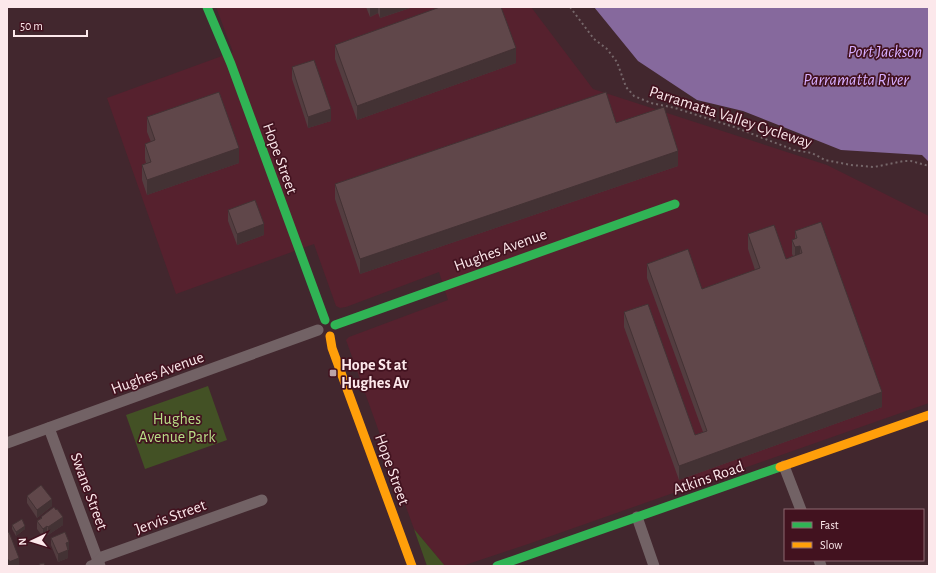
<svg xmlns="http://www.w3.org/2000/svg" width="936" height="573" font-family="'Alegreya Sans',sans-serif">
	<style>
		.built { fill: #56212e }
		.green { fill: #435125 }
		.water { fill: #86699d }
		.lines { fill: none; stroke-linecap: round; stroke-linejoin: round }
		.path { stroke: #76676a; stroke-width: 2; stroke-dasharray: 2 3; stroke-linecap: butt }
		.street { stroke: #726265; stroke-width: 11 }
		.fast { stroke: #30b455; stroke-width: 9 }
		.slow { stroke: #ff9f0a; stroke-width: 9 }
		.wall { fill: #533d40 }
		.shaded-wall { fill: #433234 }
		.building { fill: #60474a; stroke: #433234 }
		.poi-dot { fill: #bba4a9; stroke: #42121f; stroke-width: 1.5 }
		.labels { text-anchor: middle; stroke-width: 3.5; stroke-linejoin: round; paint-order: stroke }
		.street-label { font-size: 16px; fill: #fce8eb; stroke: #42121f }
		.poi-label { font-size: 16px; font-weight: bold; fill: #fce8eb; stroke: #42121f; text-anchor: start }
		.park-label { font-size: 16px; fill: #b8dd86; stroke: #42121f }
		.water-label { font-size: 17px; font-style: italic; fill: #d7aeff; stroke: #42121f }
	</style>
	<rect width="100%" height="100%" fill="#42272e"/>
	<polygon class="built" points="216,7 531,7 593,89 827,165 929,216 929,403 534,542 462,566 445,566 414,529 346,340 349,337 448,300 439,272 346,307 340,308 336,306 314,244 176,294 107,98 233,52"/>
	<g class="green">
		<polygon points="208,386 227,440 145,469 126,415"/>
		<polygon points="414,529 445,566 427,566"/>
	</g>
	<polygon class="water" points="594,7 929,7 929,162 922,155 841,150 743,111 697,100 638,61"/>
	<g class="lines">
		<polyline class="path" points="570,7 594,39 607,49 617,62 626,87 634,96 651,103 675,108 734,127 794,150 812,153 825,160 851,165 874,167 904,161 911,161 929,166"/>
		<g class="street">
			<polyline points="49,428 100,566"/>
			<polyline points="7,443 318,330"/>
			<polyline points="784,466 801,510"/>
			<polyline points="637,517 654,566"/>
			<polyline points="819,560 821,566"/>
			<polyline points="91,566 94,565 102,557 262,500"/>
		</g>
		<g class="fast">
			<polyline points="207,7 231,64 325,320"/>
			<polyline points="335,325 675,204"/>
			<polyline points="497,566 780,467"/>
		</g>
		<g class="slow">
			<polyline points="330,336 332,348 412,566"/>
			<polyline points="780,467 929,415"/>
		</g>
	</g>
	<g class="wall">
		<polygon points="366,7 413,7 380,18 378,13 370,17"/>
		<polygon points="335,45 516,63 357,120 335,59"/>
		<polygon points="292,67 331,121 308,128 292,79"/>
		<polygon points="147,117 239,163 147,195 142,180 142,165 146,163 145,159 145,144 151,142 147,132"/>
		<polygon points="616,123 678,166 360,274 335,199 335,184"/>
		<polygon points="228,210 264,235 237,245 228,221"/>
		<polygon points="795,231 882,407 679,480 624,327 624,312 695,435 703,432 647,278 647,264 702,289 755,270 748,249 748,234 786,259 793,256 792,254 792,240 795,239"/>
		<polygon points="27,496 52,506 37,518 27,503"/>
		<polygon points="41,517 63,525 48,535 47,534 43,537 37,529 37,521 41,518"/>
		<polygon points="12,525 25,529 16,536 12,529"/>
		<polygon points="51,538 69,550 68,550 68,558 58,562 51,545"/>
	</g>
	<g class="shaded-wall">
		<polygon points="370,7 378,7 378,13 370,17"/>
		<polygon points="380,7 413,7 380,18"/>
		<polygon points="516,48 516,63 357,120 357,106"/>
		<polygon points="331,109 331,121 308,128 308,117"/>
		<polygon points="239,148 239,163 147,195 147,180"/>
		<polygon points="678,151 678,166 360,274 360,259"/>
		<polygon points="264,224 264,235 237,245 237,234"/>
		<polygon points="800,246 800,260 795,262 795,247"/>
		<polygon points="882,392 882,407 679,480 679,466"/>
		<polygon points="52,499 52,506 37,518 37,510"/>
		<polygon points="63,517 63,525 48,535 48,527"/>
		<polygon points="25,526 25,529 16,536 16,532"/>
		<polygon points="47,526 47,534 43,537 43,529"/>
		<polygon points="69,542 69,550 66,551 66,543"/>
		<polygon points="68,550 68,558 58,562 58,554"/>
		<polygon points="19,558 19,566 9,566 9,562"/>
		<rect x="7" y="560" width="2" height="6"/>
	</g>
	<g class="building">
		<polygon points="440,7 501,7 516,48 357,106 335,45"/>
		<polygon points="314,60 331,109 308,117 292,67"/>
		<polygon points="219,92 239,148 147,180 142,165 151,162 145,144 155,140 147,117"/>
		<polygon points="606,92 616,123 664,107 678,151 360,259 335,184"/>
		<polygon points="255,200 264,224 237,234 228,210"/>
		<polygon points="821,222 882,392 679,466 624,312 648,304 695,435 707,431 647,264 688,249 702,289 760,268 748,234 774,225 786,259 802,253 800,246 795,247 792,240 797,238 795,231"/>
		<polygon points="41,485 52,499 37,510 27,496"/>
		<polygon points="54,507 56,510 57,509 63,517 48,527 47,526 43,529 37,521 42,518 41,517"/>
		<polygon points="22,519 25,526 16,532 12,525"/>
		<polygon points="9,532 19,558 9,562 9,560 7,560 7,533"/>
		<polygon points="65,532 69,542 66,543 68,550 58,554 51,538"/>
		<polygon points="44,563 45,566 40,566 39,564"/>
	</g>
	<rect class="poi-dot" x="329" y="369" width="8" height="8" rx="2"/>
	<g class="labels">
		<g class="street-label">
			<text transform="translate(731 116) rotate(18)" y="6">Parramatta Valley Cycleway</text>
			<text transform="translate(281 158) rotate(70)" y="6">Hope Street</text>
			<text transform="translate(500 249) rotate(-20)" y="6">Hughes Avenue</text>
			<text transform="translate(157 372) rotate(-20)" y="6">Hughes Avenue</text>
			<text transform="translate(393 469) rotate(70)" y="6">Hope Street</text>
			<text transform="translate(708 477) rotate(-19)" y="6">Atkins Road</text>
			<text transform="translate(90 491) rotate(70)" y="6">Swane Street</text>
			<text transform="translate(170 516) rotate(-20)" y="6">Jervis Street</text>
		</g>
		<g class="poi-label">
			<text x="341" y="370">Hope St at<tspan x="341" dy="18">Hughes Av</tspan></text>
		</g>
		<g class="park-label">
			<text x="177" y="424">Hughes<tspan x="177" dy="18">Avenue Park</tspan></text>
		</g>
		<g class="water-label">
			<text x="885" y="57">Port Jackson</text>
			<text x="856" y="85">Parramatta River</text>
		</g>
	</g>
	<rect width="936" height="573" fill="none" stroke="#fce8eb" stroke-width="16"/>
	<rect x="784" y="509" width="140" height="52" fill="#42121f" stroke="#8c6871"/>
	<rect x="792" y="522" width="20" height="6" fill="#30b455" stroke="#8c6871"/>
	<text x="820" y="529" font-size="12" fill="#fce8eb">Fast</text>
	<rect x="792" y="542" width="20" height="6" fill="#ff9f0a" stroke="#8c6871"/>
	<text x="820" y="549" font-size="12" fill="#fce8eb">Slow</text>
	<g transform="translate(32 541) rotate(266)" stroke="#42121f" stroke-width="3" paint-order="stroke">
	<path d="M0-3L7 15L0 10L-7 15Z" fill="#fce8eb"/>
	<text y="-6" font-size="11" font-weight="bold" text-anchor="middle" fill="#fce8eb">N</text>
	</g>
	<path d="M14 30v6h73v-6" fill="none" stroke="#fce8eb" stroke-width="2"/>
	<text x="20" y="30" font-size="12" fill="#fce8eb" stroke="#42121f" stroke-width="3" paint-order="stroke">50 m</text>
</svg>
